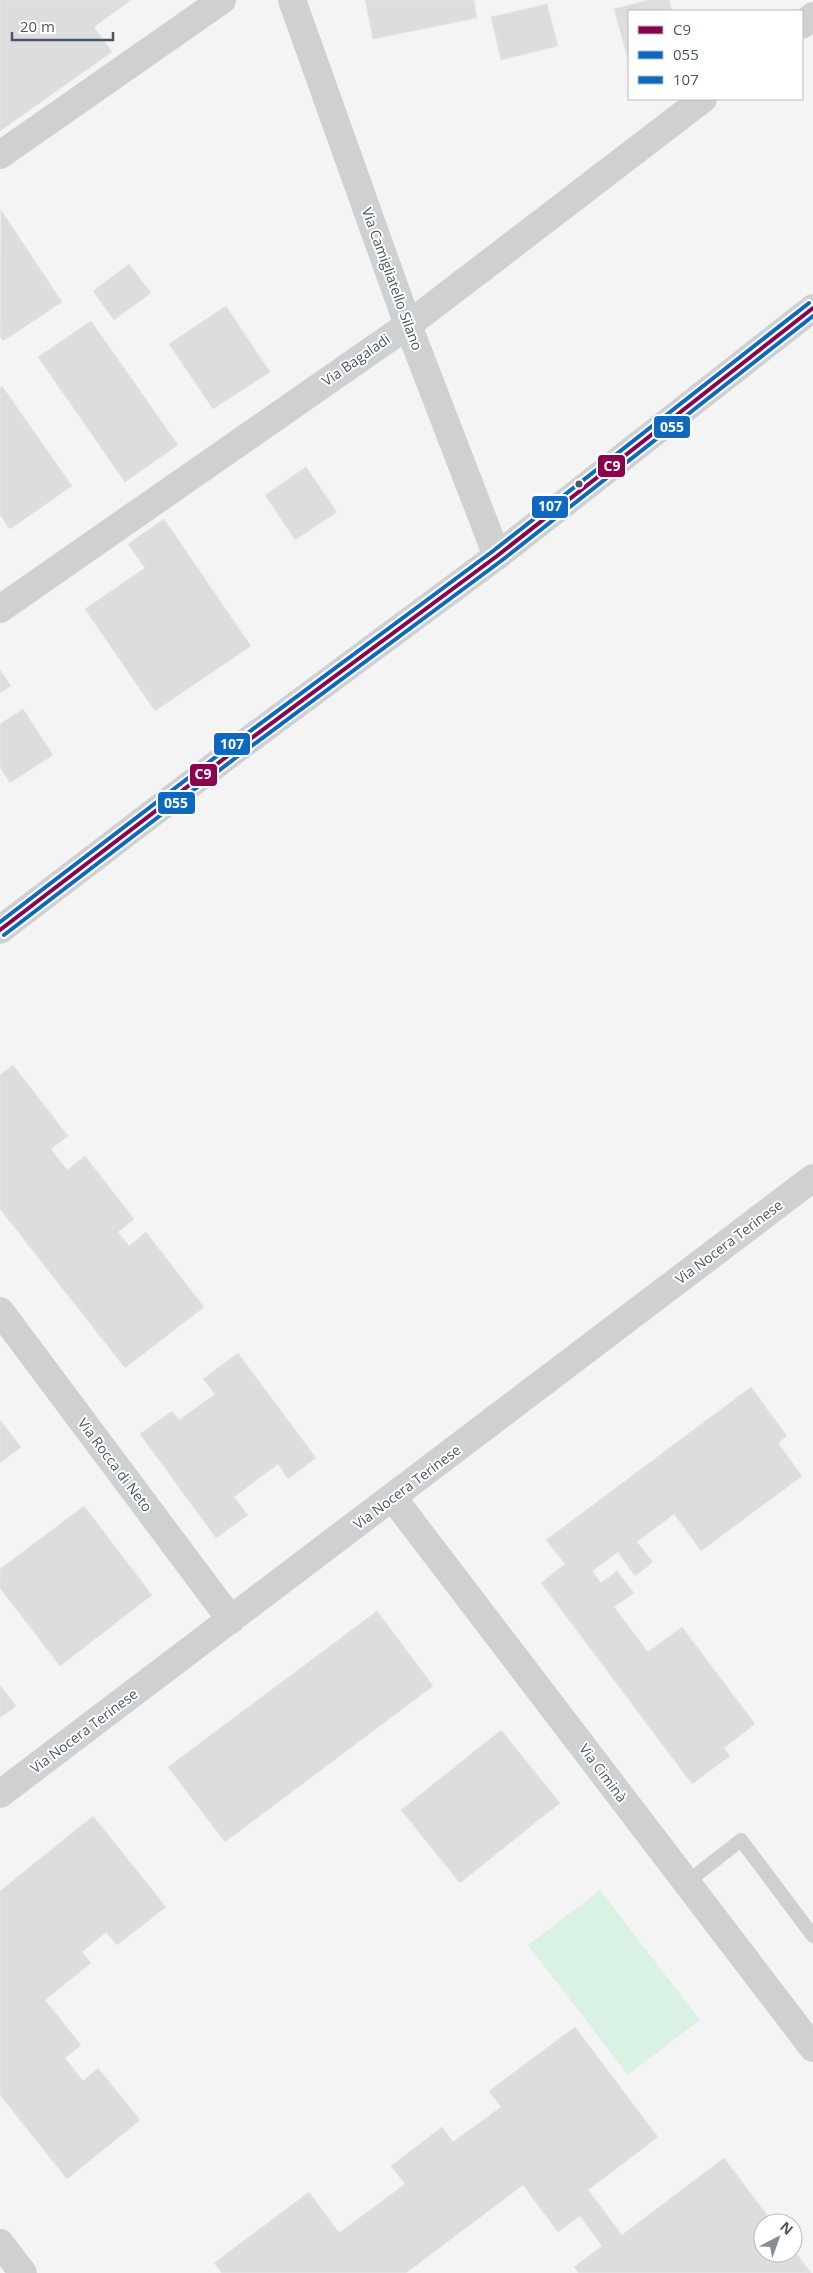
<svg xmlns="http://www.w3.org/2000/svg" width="813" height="2273" font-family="'Open Sans',sans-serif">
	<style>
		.green { fill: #d9f2e3 }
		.building { fill: #ddddde; stroke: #e5e6e7 }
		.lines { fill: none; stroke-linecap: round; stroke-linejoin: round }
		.lane { stroke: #ced0d2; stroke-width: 14 }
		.street { stroke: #ced0d2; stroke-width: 28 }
		.secondary { stroke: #ced0d4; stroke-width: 28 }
		.bus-1-casing { stroke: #fff; stroke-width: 8 }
		.bus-2-casing { stroke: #fff; stroke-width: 8 }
		.bus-3-casing { stroke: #fff; stroke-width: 8 }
		.bus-1 { stroke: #8b004f; stroke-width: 4 }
		.bus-2 { stroke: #0c69bf; stroke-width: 4 }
		.bus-3 { stroke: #0c69bf; stroke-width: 4 }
		.bus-dot { fill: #4a5661; stroke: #fff; stroke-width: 2 }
		.labels { text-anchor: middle; stroke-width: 4; stroke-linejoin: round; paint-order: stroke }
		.street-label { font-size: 14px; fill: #4a5661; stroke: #fff }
		.line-badge { stroke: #fff; stroke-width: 2 }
		.badge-label { font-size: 14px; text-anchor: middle; font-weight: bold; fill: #fff }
	</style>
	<rect width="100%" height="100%" fill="#f4f4f4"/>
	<polygon class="green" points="600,1890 700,2020 628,2075 528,1945"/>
	<g class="building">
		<polygon points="0,0 131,0 94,27 112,52 0,131"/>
		<polygon points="365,0 474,0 477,18 373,39"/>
		<polygon points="648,0 669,0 672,11 629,11 629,63 614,9"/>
		<polygon points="547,4 558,46 501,60 491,17"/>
		<polygon points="1,210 62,302 3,341 0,336"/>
		<polygon points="129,264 151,293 114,320 93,291"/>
		<polygon points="226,306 270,372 213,409 169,344"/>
		<polygon points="91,321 178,445 125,482 38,357"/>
		<polygon points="2,386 72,486 10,529 0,515 0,388"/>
		<polygon points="306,467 337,512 295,540 265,495"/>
		<polygon points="164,519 251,646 155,711 85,609 145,568 128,544"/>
		<polygon points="0,670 11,686 0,693"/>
		<polygon points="23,709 53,755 10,783 0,767 0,724"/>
		<polygon points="13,1065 68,1136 51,1149 67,1170 85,1156 134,1219 118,1232 129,1246 146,1232 204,1307 125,1368 0,1209 0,1075"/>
		<polygon points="238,1353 316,1458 288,1479 278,1464 234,1497 248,1515 216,1538 140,1434 172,1411 179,1420 215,1394 203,1379"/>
		<polygon points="751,1387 787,1436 778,1443 802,1476 701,1551 674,1514 637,1542 653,1562 635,1576 618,1552 592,1571 601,1583 617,1571 634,1593 614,1607 648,1652 682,1627 755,1724 724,1748 730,1756 692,1784 541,1583 565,1564 546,1540"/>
		<polygon points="0,1420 21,1447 0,1463"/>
		<polygon points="84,1506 152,1595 60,1666 0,1588 0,1569"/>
		<polygon points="377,1611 433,1686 225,1842 168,1767"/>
		<polygon points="0,1685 16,1706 0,1718"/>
		<polygon points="501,1730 560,1803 460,1883 401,1810"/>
		<polygon points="93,1816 166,1907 117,1945 106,1932 82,1952 91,1963 45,2000 81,2045 65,2058 83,2081 98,2068 140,2120 67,2179 0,2095 0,1891"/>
		<polygon points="575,2027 658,2137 588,2190 622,2235 724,2158 773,2223 763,2223 763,2253 793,2253 793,2249 811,2273 579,2273 574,2267 602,2246 580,2216 558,2232 523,2185 406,2273 222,2273 214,2263 309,2192 339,2233 405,2184 391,2166 442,2127 453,2142 501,2107 489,2091"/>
	</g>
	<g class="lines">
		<polyline class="lane" points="686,1883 741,1840 813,1936"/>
		<g class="street">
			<polyline points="292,0 408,325 497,556"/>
			<polyline points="802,25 813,16"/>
			<polyline points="0,155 222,0"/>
			<polyline points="0,609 408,325 703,99"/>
			<polyline points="0,1311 231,1620"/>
			<polyline points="393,1498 813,2048"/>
			<polyline points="0,1794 813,1178"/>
			<polyline points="0,2243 23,2273"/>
		</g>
		<polyline class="secondary" points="0,930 234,751 497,556 813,308"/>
		<g class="bus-1-casing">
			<polyline id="bus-1" points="0,930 234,751 497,556 813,308"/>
		</g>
		<g class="bus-2-casing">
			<polyline id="bus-2" points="4,935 238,756 501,561 813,316"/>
		</g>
		<g class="bus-3-casing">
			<polyline id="bus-3" points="0,922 230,746 493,551 809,303"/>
		</g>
		<use href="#bus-1" class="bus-1"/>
		<use href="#bus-2" class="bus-2"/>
		<use href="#bus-3" class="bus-3"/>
	</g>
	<circle class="bus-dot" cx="579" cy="484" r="4.5"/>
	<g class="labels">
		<g class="street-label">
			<text transform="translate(392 279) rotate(70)" y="5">Via Camigliatello Silano</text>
			<text transform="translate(356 360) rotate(-35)" y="5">Via Bagaladi</text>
			<text transform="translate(729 1242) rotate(-37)" y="5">Via Nocera Terinese</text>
			<text transform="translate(115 1465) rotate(53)" y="5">Via Rocca di Neto</text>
			<text transform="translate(407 1487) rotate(-37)" y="5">Via Nocera Terinese</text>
			<text transform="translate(84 1731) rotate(-37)" y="5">Via Nocera Terinese</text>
			<text transform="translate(603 1773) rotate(53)" y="5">Via Ciminà</text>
		</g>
	</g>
	<g class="line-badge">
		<rect x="653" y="415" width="38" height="24" rx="5" fill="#0c69bf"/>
		<rect x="597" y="454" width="29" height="24" rx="5" fill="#8b004f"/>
		<rect x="531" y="495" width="38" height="24" rx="5" fill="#0c69bf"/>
		<rect x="213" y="732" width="38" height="24" rx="5" fill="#0c69bf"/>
		<rect x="189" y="763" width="29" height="24" rx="5" fill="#8b004f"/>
		<rect x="157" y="791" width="39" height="24" rx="5" fill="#0c69bf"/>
	</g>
	<g class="badge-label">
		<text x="672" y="432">055</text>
		<text x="612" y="471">C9</text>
		<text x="550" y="511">107</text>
		<text x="232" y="749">107</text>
		<text x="203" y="779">C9</text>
		<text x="176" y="808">055</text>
	</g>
	<rect x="628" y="10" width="175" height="90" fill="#ffffff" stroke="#b7bbc0"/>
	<rect x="638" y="26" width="25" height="8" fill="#8b004f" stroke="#b7bbc0"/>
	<text x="673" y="35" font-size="15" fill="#4a5661">C9</text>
	<rect x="638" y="51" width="25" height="8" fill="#0c69bf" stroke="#b7bbc0"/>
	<text x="673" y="60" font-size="15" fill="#4a5661">055</text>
	<rect x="638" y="76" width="25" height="8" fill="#0c69bf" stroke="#b7bbc0"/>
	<text x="673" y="85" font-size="15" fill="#4a5661">107</text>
	<g transform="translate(778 2238) rotate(41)"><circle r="24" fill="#ffffff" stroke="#b7bbc0"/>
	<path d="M0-4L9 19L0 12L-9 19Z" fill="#868d94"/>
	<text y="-8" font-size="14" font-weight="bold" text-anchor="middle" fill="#4a5661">N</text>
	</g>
	<path d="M12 32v8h101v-8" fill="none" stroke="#4a5661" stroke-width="2.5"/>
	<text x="20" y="32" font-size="15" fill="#4a5661" stroke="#ffffff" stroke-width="4" paint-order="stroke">20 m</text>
</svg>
